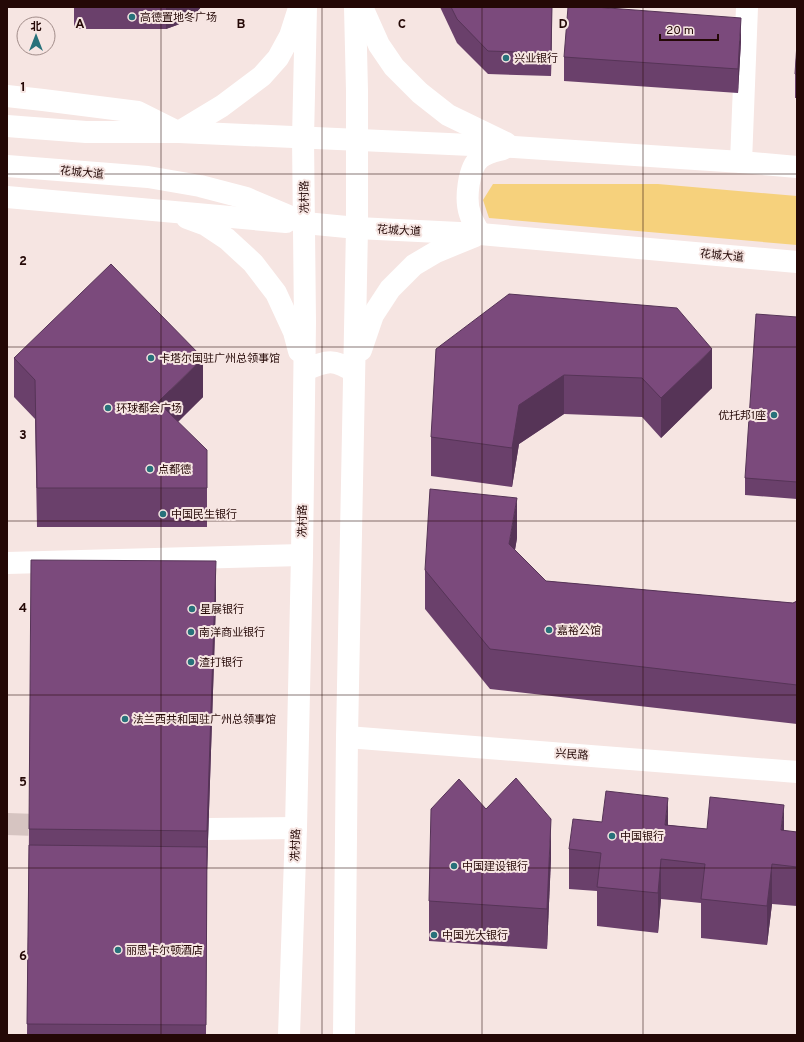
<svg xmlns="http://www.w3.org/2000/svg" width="804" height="1042" font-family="Overpass,'Noto Sans SC',sans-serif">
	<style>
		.green { fill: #f6d17c }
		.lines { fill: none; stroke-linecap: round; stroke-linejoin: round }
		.minor-tunnel { stroke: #d6c4c1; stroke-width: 22; stroke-dasharray: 22 11; stroke-linecap: butt }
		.minor { stroke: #fff; stroke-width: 22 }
		.major { stroke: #fff; stroke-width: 22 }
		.wall { fill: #6a406b }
		.shaded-wall { fill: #563457 }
		.building { fill: #7b4a7c; stroke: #563457 }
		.grid { fill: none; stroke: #240806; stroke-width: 1; stroke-opacity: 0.55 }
		.poi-dot { fill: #28717a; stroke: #f6e5e2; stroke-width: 1.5 }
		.labels { text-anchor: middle; stroke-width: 4; stroke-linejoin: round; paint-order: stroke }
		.poi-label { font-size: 11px; fill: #240806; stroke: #f6e5e2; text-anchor: start }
		.street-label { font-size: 11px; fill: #240806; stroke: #f6e5e2 }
		.grid-label { font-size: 13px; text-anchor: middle; font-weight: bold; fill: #240806; stroke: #f6e5e2; stroke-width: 4; stroke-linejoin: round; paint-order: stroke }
	</style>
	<rect width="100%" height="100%" fill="#f6e5e2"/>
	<polygon class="green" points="493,184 658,184 797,196 797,245 489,218 483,200"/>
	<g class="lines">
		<polyline class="minor-tunnel" points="7,824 60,826"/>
		<g class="minor">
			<polyline points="741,162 747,7"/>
			<polyline points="7,563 302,555"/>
			<polyline points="347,737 797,772"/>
			<polyline points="209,829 296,828"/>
		</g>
		<g class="major">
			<polyline points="362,7 379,45 394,67 420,93 448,115 506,143"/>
			<polyline points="7,96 43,100 138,112 174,130"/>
			<polyline points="7,126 86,132 179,132 514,147 741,162 797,167"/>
			<polyline points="179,132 222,106 262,76 278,58 290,36 299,8"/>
			<polyline points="7,166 148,177 200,186 246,198 305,223 357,228 480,234 797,262"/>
			<polyline points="7,197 286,222"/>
			<polyline points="187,218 206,225 227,239 253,263 276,293 294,332 299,351"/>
			<path d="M480,234C477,228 472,221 470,214C465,200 468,168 480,158C487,152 495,151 503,149"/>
			<polyline points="361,350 373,315 390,289 414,265 436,252 475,236"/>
			<path d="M305,370C327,361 333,358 354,372"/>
			<polyline points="289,1035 296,828 302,555 305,322 303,138 306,7"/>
			<polyline points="344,1035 347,737 357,228 357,91 355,7"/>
		</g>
	</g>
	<g class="wall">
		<polygon points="74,7 201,7 195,14 186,21 177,25 166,29 74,29"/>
		<polygon points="440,7 552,7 551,76 488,74 457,43"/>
		<polygon points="741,41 738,93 564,81 564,57"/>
		<polygon points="797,43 797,98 795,98 795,74"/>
		<polygon points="509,294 712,388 661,438 642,417 564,414 519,444 512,487 431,476 431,437"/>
		<polygon points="797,317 797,499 745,495 745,478"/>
		<polygon points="14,358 203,397 178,422 207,488 207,527 37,527 35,419 14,397"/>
		<polygon points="517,538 515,550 546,581 793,603 797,601 797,724 490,689 425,609 425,570"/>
		<polygon points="216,601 207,871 206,1035 27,1035 29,829"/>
		<polygon points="486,809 551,858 547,949 429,941 429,901"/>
		<polygon points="602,822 668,825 707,829 784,830 797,867 797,906 772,904 767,945 701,938 701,903 661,899 658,933 597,926 597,891 569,889 569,849"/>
	</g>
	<g class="shaded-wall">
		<polygon points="166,7 201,7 195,14 186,21 177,25 166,29"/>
		<polygon points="552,7 552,27 551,76 551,53"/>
		<polygon points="741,18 741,41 738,93 738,69"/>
		<polygon points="712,349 712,388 661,438 661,398"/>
		<polygon points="203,358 203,397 158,441 158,402"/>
		<polygon points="564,375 564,414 519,444 512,487 512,448 519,405"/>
		<polygon points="517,498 517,538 509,584 509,544"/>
		<polygon points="216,561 216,601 207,871 206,1035 207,831"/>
		<polygon points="668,798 668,837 665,825"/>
		<polygon points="784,805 784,844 781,830"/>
		<polygon points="551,819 551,858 547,949 547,909"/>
		<polygon points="661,859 661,899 658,933 658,893"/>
		<polygon points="772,864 772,904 767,945 767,906"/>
	</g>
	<g class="building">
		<polygon points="451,7 552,7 551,53 488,51 457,19"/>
		<polygon points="568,7 595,7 741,18 738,69 564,57"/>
		<polygon points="797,43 797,75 795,74"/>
		<polygon points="111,264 203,358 158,402 207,450 207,488 37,488 35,380 14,358"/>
		<polygon points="509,294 677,308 712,349 661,398 642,378 564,375 519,405 512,448 431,437 436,349"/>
		<polygon points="756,314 797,317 797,482 745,478"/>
		<polygon points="430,489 517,498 509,544 546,581 793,603 797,601 797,685 490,649 425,570"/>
		<polygon points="31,560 216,561 207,831 29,829"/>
		<polygon points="516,778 551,819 547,909 429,901 431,809 459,779 486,809"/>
		<polygon points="606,791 668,798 665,825 707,829 710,797 784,805 781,830 797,832 797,867 772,864 767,906 701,899 705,864 661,859 658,893 597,887 601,853 569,849 573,819 602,822"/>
		<polygon points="29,845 207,847 206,1025 27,1024"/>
	</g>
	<path class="grid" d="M161,7V1035M322,7V1035M482,7V1035M643,7V1035M7,174H797M7,347H797M7,521H797M7,695H797M7,868H797"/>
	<g class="poi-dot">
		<circle cx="132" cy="17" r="4"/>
		<circle cx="506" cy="58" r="4"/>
		<circle cx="151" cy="358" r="4"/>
		<circle cx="108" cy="408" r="4"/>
		<circle cx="774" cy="415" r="4"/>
		<circle cx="150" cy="469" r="4"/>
		<circle cx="163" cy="514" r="4"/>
		<circle cx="192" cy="609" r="4"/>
		<circle cx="549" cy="630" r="4"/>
		<circle cx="191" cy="632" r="4"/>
		<circle cx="191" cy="662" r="4"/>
		<circle cx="125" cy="719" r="4"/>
		<circle cx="612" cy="836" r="4"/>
		<circle cx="454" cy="866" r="4"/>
		<circle cx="434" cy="935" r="4"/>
		<circle cx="118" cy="950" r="4"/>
	</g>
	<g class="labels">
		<g class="poi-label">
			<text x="140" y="21">高德置地冬广场</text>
			<text x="514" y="62">兴业银行</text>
			<text x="159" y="362">卡塔尔国驻广州总领事馆</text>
			<text x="116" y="412">环球都会广场</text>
			<text x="766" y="419" text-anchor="end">优托邦1座</text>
			<text x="158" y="473">点都德</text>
			<text x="171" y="518">中国民生银行</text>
			<text x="200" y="613">星展银行</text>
			<text x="557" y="634">嘉裕公馆</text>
			<text x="199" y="636">南洋商业银行</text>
			<text x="199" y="666">渣打银行</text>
			<text x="133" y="723">法兰西共和国驻广州总领事馆</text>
			<text x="620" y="840">中国银行</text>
			<text x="462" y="870">中国建设银行</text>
			<text x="442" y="939">中国光大银行</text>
			<text x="126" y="954">丽思卡尔顿酒店</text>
		</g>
		<g class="street-label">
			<text transform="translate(82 172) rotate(5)" y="4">花城大道</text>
			<text transform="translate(304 197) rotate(-91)" y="4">冼村路</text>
			<text transform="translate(399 230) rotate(3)" y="4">花城大道</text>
			<text transform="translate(722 255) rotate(5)" y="4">花城大道</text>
			<text transform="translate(302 521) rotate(-89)" y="4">冼村路</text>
			<text transform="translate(572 754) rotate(4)" y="4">兴民路</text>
			<text transform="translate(295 845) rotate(-88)" y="4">冼村路</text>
		</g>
	</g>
	<g class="grid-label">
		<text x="80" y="28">A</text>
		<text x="241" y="28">B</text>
		<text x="402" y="28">C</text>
		<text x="563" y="28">D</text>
		<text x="23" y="91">1</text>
		<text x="23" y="265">2</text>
		<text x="23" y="439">3</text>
		<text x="23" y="612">4</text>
		<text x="23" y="786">5</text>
		<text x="23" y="960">6</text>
	</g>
	<rect width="804" height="1042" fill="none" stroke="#240806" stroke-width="16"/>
	<g transform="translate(36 36)"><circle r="19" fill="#f6e5e2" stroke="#a28d8a"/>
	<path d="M0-3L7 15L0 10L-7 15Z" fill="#28717a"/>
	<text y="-6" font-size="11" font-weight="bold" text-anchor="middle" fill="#240806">北</text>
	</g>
	<path d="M660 34v6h58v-6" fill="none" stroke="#240806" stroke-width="2"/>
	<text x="666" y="34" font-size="12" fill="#240806" stroke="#f6e5e2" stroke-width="3" paint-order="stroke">20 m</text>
</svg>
